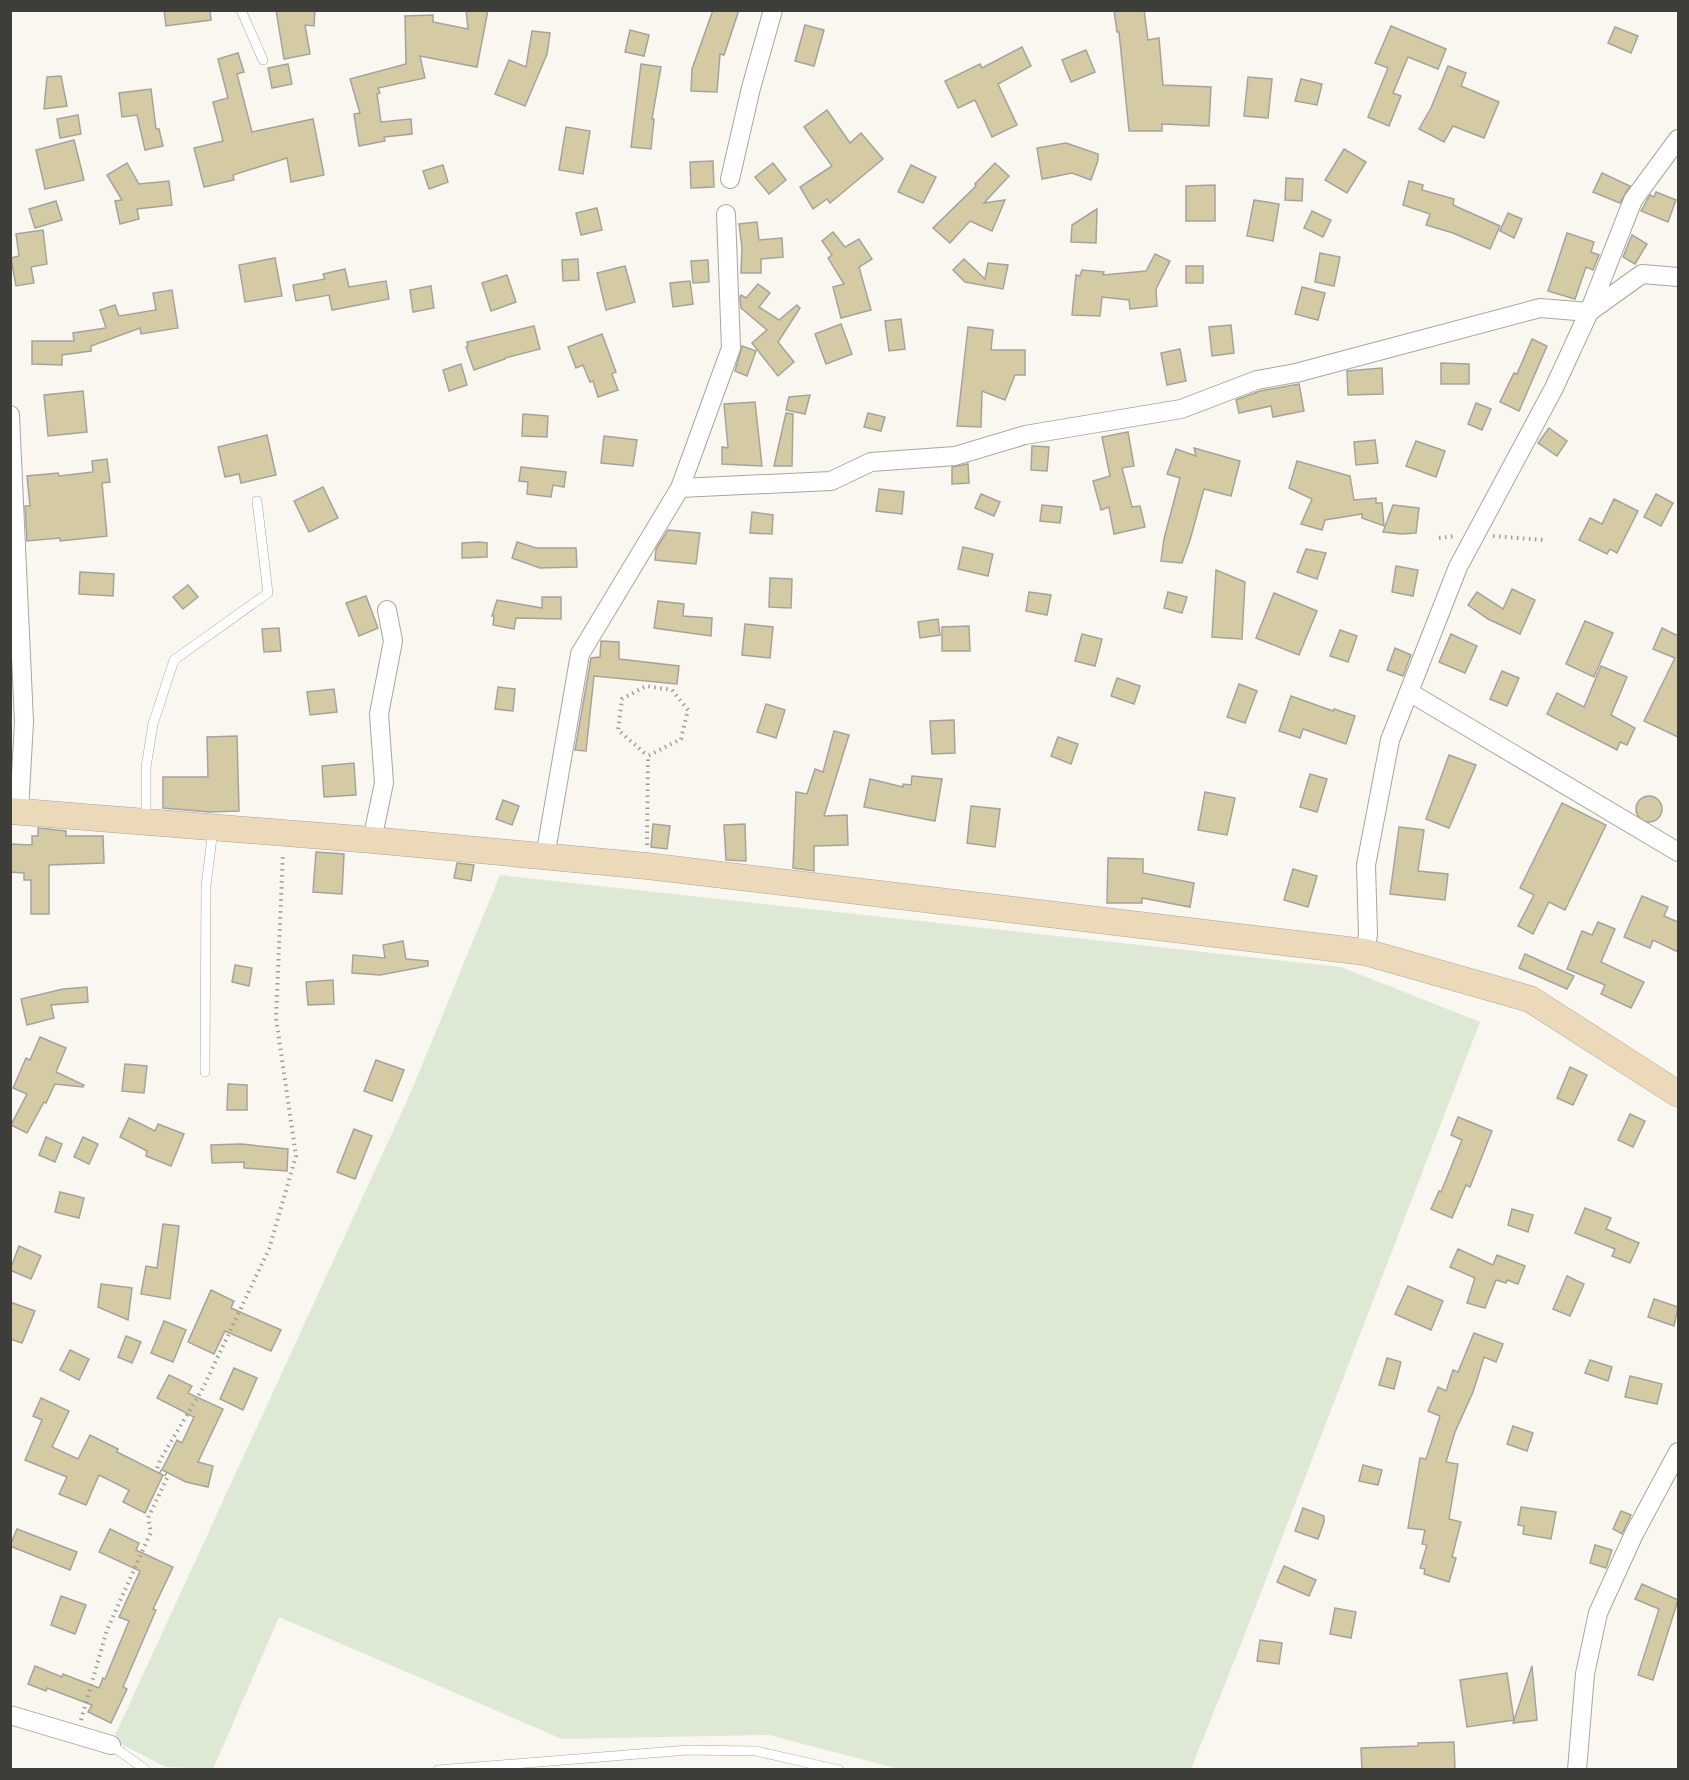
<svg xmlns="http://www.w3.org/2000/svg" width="1689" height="1780" font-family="Arial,sans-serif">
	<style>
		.green { fill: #dde9d4 }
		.building { fill: #d4cba5; stroke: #a5a49c; stroke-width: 1.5 }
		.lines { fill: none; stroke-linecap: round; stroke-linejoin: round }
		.lane-casing { stroke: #a8a69f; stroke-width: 10 }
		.street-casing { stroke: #a8a69f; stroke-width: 20 }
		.secondary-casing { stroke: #a8a69f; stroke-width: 27 }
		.path { stroke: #9f9e98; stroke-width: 4; stroke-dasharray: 1.5 4.5; stroke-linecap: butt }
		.lane { stroke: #fff; stroke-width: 9 }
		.street { stroke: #fff; stroke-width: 18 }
		.secondary { stroke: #ebd9b9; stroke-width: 26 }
	</style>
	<rect width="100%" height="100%" fill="#f9f7ef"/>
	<polygon class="green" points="500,875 1341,967 1480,1022 1243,1639 1191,1769 899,1769 769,1735 562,1739 279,1617 213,1769 166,1767 113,1740 411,1092"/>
	<g class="building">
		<polygon points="164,10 210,10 211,20 166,26"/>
		<polygon points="276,10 315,10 314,26 305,25 310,54 284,59"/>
		<polygon points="466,10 488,10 477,67 420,56 425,78 378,88 380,93 377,94 381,122 411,119 412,134 384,137 385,141 359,146 354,114 360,113 350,79 406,64 405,16 433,15 433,22 468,29"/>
		<polygon points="713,10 739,10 724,55 720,54 717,92 691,91 692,69"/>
		<polygon points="1114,10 1144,10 1148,40 1159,38 1163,85 1211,87 1209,126 1162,124 1162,131 1129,131 1119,32 1117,32"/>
		<polygon points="805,25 824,30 814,66 795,61"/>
		<polygon points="1391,26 1446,49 1438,69 1408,57 1393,93 1401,96 1389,126 1368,117 1388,68 1375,63"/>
		<polygon points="1615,27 1638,36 1631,53 1608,43"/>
		<polygon points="630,30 649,35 644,56 625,52"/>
		<polygon points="532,31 550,33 547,54 525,106 495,94 509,60 526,67"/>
		<polygon points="1022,47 1031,66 998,84 1017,125 992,137 975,100 958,108 945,81 980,64 982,68"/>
		<polygon points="1086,50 1095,72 1071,82 1062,60"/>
		<polygon points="238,53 244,72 237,74 252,132 313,119 324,175 291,182 287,158 233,175 234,180 204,187 194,148 223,141 213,102 228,98 218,59"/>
		<polygon points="288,64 292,84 272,88 268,68"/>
		<polygon points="641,64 661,67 652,119 654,119 651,149 631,147"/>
		<polygon points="1448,66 1466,73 1461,86 1499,102 1484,138 1453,126 1444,142 1419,129 1431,108"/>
		<polygon points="61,76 67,106 44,109 47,77"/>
		<polygon points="1248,77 1272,79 1268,118 1244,116"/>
		<polygon points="1301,79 1322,84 1317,105 1295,101"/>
		<polygon points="151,89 156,129 159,129 163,146 145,150 137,115 122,117 119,93"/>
		<polygon points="827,110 850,143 861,133 883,159 830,203 827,199 813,209 800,187 832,166 804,127"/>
		<polygon points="78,115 81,134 60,138 57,119"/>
		<polygon points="566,127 590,131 583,174 559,170"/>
		<polygon points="74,140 84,180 45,189 36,150"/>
		<polygon points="1066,143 1098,154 1098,160 1091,180 1072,173 1042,179 1037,148"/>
		<polygon points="1344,149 1366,162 1347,193 1325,180"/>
		<polygon points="713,161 714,187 691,188 690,162"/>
		<polygon points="127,163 139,184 169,181 172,205 137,209 139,219 120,224 115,201 122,200 107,175"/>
		<polygon points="773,163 786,180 769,194 755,177"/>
		<polygon points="995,163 1009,176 984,203 1005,200 992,231 970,221 950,243 933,228 976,186 975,184"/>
		<polygon points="443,165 448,182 429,189 423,171"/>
		<polygon points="911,165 936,177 923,203 898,192"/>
		<polygon points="1602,173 1630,186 1620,203 1593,192"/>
		<polygon points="1286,178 1303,179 1302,201 1285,200"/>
		<polygon points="1409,181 1423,185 1422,190 1454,199 1453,205 1500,226 1490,249 1453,233 1426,225 1430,214 1403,205"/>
		<polygon points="1215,185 1215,221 1186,221 1186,186"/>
		<polygon points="1656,192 1676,200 1668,222 1641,211 1650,195 1654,197"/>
		<polygon points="1254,200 1279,204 1273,241 1247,236"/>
		<polygon points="56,201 62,220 35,228 29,209"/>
		<polygon points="597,208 602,230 581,235 576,213"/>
		<polygon points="1097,209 1096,243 1071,242 1072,225"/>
		<polygon points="1312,211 1331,220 1323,237 1304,228"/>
		<polygon points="1508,213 1522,219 1514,238 1500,231"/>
		<polygon points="757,222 759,240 782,238 783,257 761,259 761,273 741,273 742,247 739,224"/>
		<polygon points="43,230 47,264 31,267 34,283 16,286 11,258 19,256 16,234"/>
		<polygon points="833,232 845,247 859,239 872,259 859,267 871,310 841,318 833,287 844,284 828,258 832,255 822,241"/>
		<polygon points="1567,233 1594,242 1591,252 1599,255 1593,270 1586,267 1575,299 1548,291"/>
		<polygon points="1632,235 1647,244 1635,264 1623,257"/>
		<polygon points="1320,253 1340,257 1334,286 1315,282"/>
		<polygon points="1155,254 1170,261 1156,289 1157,306 1130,309 1129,300 1102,297 1100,316 1072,315 1076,275 1080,276 1082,270 1104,272 1103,275 1146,271"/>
		<polygon points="275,258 282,296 245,302 239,265"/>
		<polygon points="578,259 579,280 563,281 562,260"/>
		<polygon points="964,259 985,279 988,263 1008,265 1003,289 965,282 953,270"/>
		<polygon points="708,260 709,282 693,283 691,261"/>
		<polygon points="625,266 635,302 606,310 597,273"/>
		<rect x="1186" y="266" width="17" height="17"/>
		<polygon points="345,269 349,287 386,281 389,299 332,310 329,295 296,301 293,285 325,279 323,274"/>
		<polygon points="507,275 516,302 491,311 482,283"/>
		<polygon points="690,281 693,304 673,307 670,283"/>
		<polygon points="758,284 770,293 759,307 779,320 797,305 800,308 778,342 794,362 778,376 752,343 767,330 741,308 740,297 741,295 746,298"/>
		<polygon points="431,286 434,308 413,312 410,290"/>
		<polygon points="1302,287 1325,293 1318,320 1295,314"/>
		<polygon points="172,290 178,328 141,334 140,328 91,346 91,351 62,355 62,365 32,364 32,341 74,341 73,333 106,328 100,310 115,305 119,316 156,310 153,293"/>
		<polygon points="901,319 905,349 889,351 885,321"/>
		<polygon points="841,324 852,354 826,364 815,334"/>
		<polygon points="1231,325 1234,353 1212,356 1209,327"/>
		<polygon points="534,326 540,349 505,358 505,359 474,370 466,347 468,346 467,342"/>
		<polygon points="968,327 993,330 991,350 1025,350 1025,375 1015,375 1005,400 982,391 981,427 957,426"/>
		<polygon points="602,334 616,372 612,374 618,390 598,397 593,381 590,382 583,365 576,368 568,347"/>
		<polygon points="1532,339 1547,346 1519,411 1500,402 1514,373 1517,374"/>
		<polygon points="742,346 756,351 747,376 735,371"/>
		<polygon points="1180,349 1186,381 1167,385 1161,353"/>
		<polygon points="1441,363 1469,364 1469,384 1441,384"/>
		<polygon points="461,364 467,385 449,391 443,370"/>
		<polygon points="1382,368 1383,394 1348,395 1347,371"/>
		<polygon points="1299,384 1304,411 1273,417 1271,406 1239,413 1236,400 1260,391"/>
		<polygon points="83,391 87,432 48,436 44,395"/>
		<polygon points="810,395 805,414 786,410 789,397"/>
		<polygon points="755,402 762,466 722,464 722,447 728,448 724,404"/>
		<polygon points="1476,403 1491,409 1482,430 1468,424"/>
		<polygon points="786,413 793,414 792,466 774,466"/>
		<polygon points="868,413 885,417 881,431 864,427"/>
		<polygon points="523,414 548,416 547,437 522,436"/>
		<polygon points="1549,428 1567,441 1557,456 1538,443"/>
		<polygon points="1128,432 1134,466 1122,468 1132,507 1140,506 1145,527 1114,534 1109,507 1101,510 1093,481 1110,476 1102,437"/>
		<polygon points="267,435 276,475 241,483 239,474 225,477 218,447"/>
		<polygon points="604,436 637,440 633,466 601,463"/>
		<polygon points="1375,440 1378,463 1356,465 1354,442"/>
		<polygon points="1416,441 1445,451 1436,477 1406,466"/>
		<polygon points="1032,446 1049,447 1047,471 1031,470"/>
		<polygon points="1194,448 1240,461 1231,496 1204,489 1190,540 1182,563 1161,561 1164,539 1180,478 1167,474 1176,449 1196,456"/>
		<polygon points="107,459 110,482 102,483 107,536 60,541 60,538 27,541 25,506 30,506 27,476 58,473 59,476 93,472 92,461"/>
		<polygon points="1297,461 1350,476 1354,500 1376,498 1376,503 1382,503 1384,526 1362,518 1362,514 1325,520 1322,530 1301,524 1312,499 1289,488"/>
		<polygon points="968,464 969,483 952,484 952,467"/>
		<polygon points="521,467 566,472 564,487 553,485 551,497 527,494 528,482 519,481"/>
		<polygon points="323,487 338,518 309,532 294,501"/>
		<polygon points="879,489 904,492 902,514 876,511"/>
		<polygon points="981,494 1000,502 994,516 975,508"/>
		<polygon points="1656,494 1673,503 1661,526 1644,517"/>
		<polygon points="1614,499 1638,511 1617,553 1610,549 1607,554 1579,540 1590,518 1602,524"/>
		<polygon points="1042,505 1062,507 1060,523 1040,521"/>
		<polygon points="1393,505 1419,508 1416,533 1402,534 1383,532"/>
		<polygon points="752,512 773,515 772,534 750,533"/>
		<polygon points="668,530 700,533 696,564 655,560 656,549"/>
		<polygon points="479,542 487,543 487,557 462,558 462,543"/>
		<polygon points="517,542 536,548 576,548 577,567 540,568 512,558"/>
		<polygon points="963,547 993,554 988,576 958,569"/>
		<polygon points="1306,549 1326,553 1317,579 1297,572"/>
		<polygon points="1396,566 1418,570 1413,596 1392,592"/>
		<polygon points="1216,570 1245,582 1242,639 1212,637"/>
		<polygon points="80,572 114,574 113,596 79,594"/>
		<polygon points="770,578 792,579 791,608 769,607"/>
		<polygon points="188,585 198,597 183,609 173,597"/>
		<polygon points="1512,589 1535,600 1520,634 1488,619 1468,605 1477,592 1503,609"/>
		<polygon points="1029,592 1051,595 1047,615 1026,611"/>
		<polygon points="1168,592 1187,597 1182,613 1164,608"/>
		<polygon points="1274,593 1317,611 1299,655 1256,638"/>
		<polygon points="366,596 378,628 359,636 346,603"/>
		<polygon points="542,597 561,597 561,619 516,618 514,629 493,625 494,616 492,616 497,600 542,608"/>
		<polygon points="658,601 684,604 683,616 712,618 711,636 654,628"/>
		<polygon points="938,619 940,635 920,638 918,622"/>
		<polygon points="1585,621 1613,633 1594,677 1566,664"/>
		<polygon points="745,624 773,627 770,658 742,655"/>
		<polygon points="969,626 970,651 942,651 942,627"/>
		<polygon points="279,628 281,651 264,652 262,629"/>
		<polygon points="1662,628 1678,636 1678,737 1644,721 1675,658 1653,649"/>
		<polygon points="1340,630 1357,636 1348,662 1330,656"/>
		<polygon points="1082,634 1102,639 1095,666 1075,661"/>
		<polygon points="1451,634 1477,646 1465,673 1439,662"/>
		<polygon points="601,641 619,642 619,659 679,666 677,684 594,676 586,751 575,750 591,658 600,657"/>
		<polygon points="1395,648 1411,655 1403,676 1387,670"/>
		<polygon points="1601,666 1627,677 1611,715 1635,728 1627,745 1620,742 1617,750 1547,714 1557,693 1584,707"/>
		<polygon points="1502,671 1519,678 1507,706 1490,699"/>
		<polygon points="1117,678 1140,686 1134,704 1111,696"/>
		<polygon points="1239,684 1257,691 1245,723 1227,717"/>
		<polygon points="498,687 515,689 513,711 495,709"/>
		<polygon points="334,689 337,712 310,715 307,692"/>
		<polygon points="1291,696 1333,711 1334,709 1355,716 1346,744 1303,729 1300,738 1279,731"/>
		<polygon points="766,704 785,710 776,738 757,732"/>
		<polygon points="954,720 955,753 932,754 930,721"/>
		<polygon points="834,731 849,735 824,816 847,815 848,845 814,846 814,871 793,868 796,792 807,794 815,769 823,772"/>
		<polygon points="237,736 239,811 210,812 163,808 163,777 208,777 207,737"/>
		<polygon points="1058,737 1078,744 1071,764 1051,756"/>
		<polygon points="1449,755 1476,765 1449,828 1426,819"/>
		<polygon points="354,763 356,795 324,797 322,766"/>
		<polygon points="1310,774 1327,779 1317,812 1300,807"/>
		<polygon points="912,776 942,779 935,821 864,807 870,779 903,787 903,784 911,785"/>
		<polygon points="1205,792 1235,798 1227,835 1198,830"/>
		<circle cx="1649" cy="809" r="13"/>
		<polygon points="503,800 519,806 512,825 496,819"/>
		<polygon points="1562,803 1606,825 1565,910 1549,902 1533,934 1518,926 1534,895 1520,888"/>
		<polygon points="971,806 1000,809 995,847 967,843"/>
		<polygon points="653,824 670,826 667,849 651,847"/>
		<polygon points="745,824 746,861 726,860 724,825"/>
		<polygon points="1399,827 1424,830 1418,871 1448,874 1445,900 1390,894"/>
		<polygon points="38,828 66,831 66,836 103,836 104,863 49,865 49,914 31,914 31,880 24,880 24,873 10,872 10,844 32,845 32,836 38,836"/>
		<polygon points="316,852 344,854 342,894 313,892"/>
		<polygon points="1108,858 1143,859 1143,873 1194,883 1190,907 1142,898 1142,903 1107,903"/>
		<polygon points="457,863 474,865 471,881 454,878"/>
		<polygon points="1293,869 1317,876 1308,907 1284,900"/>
		<polygon points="1642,896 1668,907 1664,916 1678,922 1678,952 1653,940 1650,948 1624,937"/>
		<polygon points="1598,922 1615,929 1601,962 1644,982 1631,1008 1601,994 1605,985 1567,969 1582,931 1592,935"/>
		<polygon points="403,941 406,959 428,961 428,966 380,975 352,973 353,955 385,958 383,945"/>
		<polygon points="1525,954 1574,976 1567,989 1519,968"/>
		<polygon points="235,965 252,968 249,986 232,982"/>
		<polygon points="333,980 334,1004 308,1005 306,982"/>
		<polygon points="87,987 88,1002 51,1005 54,1018 27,1025 21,999 63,989"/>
		<polygon points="40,1037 66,1048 56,1072 84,1085 83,1087 55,1084 46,1103 44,1102 27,1133 11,1125 27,1094 13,1088 26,1058 30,1060"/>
		<polygon points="376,1060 404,1070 392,1101 364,1091"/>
		<polygon points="125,1064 147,1066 144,1093 122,1091"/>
		<polygon points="1570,1067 1587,1075 1573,1105 1557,1098"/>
		<polygon points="228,1084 247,1085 247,1110 227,1110"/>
		<polygon points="1630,1114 1645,1121 1633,1147 1618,1140"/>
		<polygon points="1458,1117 1492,1131 1470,1187 1466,1185 1452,1218 1431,1209 1439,1191 1441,1192 1462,1140 1451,1135"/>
		<polygon points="129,1118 155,1131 158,1124 184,1134 171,1166 146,1156 147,1151 120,1137"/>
		<polygon points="354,1129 372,1136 355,1179 337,1172"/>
		<polygon points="46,1137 62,1144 55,1162 39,1155"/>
		<polygon points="83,1137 98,1144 89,1164 74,1157"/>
		<polygon points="241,1144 288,1149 287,1171 244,1168 244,1162 212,1163 211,1145"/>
		<polygon points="60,1192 84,1198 79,1218 55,1212"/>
		<polygon points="1585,1208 1611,1218 1606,1229 1639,1243 1630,1263 1612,1256 1615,1249 1575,1233"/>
		<polygon points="1512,1209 1533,1215 1528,1232 1508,1225"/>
		<polygon points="163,1224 179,1226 170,1299 141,1294 146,1266 157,1268"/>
		<polygon points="19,1246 41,1256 31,1279 10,1270"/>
		<polygon points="1458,1249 1493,1265 1497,1255 1525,1266 1518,1284 1507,1280 1506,1283 1496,1280 1485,1308 1467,1303 1475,1278 1450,1267"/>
		<polygon points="1567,1276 1584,1284 1570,1316 1553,1309"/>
		<polygon points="101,1284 132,1288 128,1320 98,1307"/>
		<polygon points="1408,1286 1443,1301 1431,1330 1395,1314"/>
		<polygon points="211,1290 234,1301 231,1308 281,1330 271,1351 225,1331 214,1354 188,1342"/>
		<polygon points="1654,1299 1678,1307 1674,1326 1648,1317"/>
		<polygon points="10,1302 35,1311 22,1343 10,1339"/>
		<polygon points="164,1321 186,1330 173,1362 151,1353"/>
		<polygon points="1474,1333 1503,1344 1496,1362 1484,1357 1473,1392 1455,1432 1446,1462 1458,1464 1449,1519 1461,1522 1452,1557 1456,1558 1449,1582 1424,1574 1425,1569 1420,1568 1427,1545 1422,1544 1425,1530 1408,1528 1420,1458 1426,1459 1440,1416 1428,1411 1438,1387 1446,1391 1453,1370 1458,1372"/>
		<polygon points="126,1336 141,1342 132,1363 118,1357"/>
		<polygon points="70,1350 89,1359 79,1380 60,1370"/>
		<polygon points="1387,1358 1401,1362 1394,1389 1379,1385"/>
		<polygon points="1590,1360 1612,1367 1608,1381 1585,1373"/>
		<polygon points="234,1368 257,1378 243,1410 220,1399"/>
		<polygon points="169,1375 192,1386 188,1393 223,1409 198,1462 213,1466 208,1487 186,1482 162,1470 177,1440 182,1443 194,1417 157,1398"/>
		<polygon points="1630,1376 1662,1384 1657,1404 1625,1397"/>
		<polygon points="41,1398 69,1411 52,1447 78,1459 90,1435 118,1449 117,1452 163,1475 145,1513 123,1502 129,1490 99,1475 86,1505 59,1494 67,1477 25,1460 42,1420 33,1416"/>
		<polygon points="1513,1426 1533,1433 1527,1451 1507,1444"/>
		<polygon points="1363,1465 1382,1470 1378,1485 1359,1481"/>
		<polygon points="1521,1507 1556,1512 1551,1539 1523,1534 1524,1526 1518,1525"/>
		<polygon points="1303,1508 1324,1516 1324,1522 1318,1539 1295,1531"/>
		<polygon points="1621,1511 1631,1515 1622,1534 1613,1529"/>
		<polygon points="17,1529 77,1552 70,1570 10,1546"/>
		<polygon points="110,1529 139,1543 136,1550 173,1567 153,1609 156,1610 123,1687 127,1689 111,1723 88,1712 92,1705 47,1688 46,1691 28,1684 35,1666 62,1677 63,1674 99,1688 103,1678 105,1679 129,1621 119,1617 140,1571 99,1552"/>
		<polygon points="1595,1545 1612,1550 1606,1568 1590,1563"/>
		<polygon points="1284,1566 1316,1580 1309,1596 1277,1582"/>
		<polygon points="1642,1584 1678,1600 1653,1680 1638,1675 1659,1609 1635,1599"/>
		<polygon points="61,1596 86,1605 75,1634 51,1625"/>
		<polygon points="1335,1608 1356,1612 1351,1638 1330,1634"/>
		<polygon points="1260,1640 1282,1643 1279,1664 1257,1661"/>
		<polygon points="1532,1666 1537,1720 1513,1723"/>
		<polygon points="1507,1673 1514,1720 1467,1727 1460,1680"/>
		<polygon points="1454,1742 1455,1770 1362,1770 1361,1748 1418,1746 1418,1743"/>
	</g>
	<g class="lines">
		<g class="lane-casing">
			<g id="lane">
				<polyline points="241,10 263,60"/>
				<polyline points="146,820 146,767 153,724 174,660 268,593 257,501"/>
				<polyline points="205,1072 206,886 213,829"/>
				<polyline points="111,1745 146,1770"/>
				<polyline points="438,1770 688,1750 756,1751 839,1770"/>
			</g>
		</g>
		<g class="street-casing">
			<g id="street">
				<polyline points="730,179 751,88 773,10"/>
				<polyline points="10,415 24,722 19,811"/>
				<polyline points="680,488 831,481 871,462 955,456 1025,435 1181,409 1257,380 1296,373 1540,308 1589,312 1642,274 1678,277"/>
				<polyline points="1409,692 1678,852"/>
				<polyline points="372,840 384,783 379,714 393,641 387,610"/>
				<polyline points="545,857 580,654 680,488 731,348 726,214"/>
				<polyline points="1365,952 1368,935 1366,865 1390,740 1458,567 1554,388 1589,312 1633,200 1678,139"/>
				<polyline points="10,1715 111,1745"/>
				<polyline points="1577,1770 1585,1674 1598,1613 1634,1534 1678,1452"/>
			</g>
		</g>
		<g class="secondary-casing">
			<polyline id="secondary" points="10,811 372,840 647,866 1365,952 1530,999 1678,1094"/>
		</g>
		<g class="path">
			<polyline points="1493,536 1543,540"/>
			<polyline points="1439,538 1456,536"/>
			<polyline points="647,845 648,756 681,739 688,710 672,690 646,686 622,699 618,730 648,756"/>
			<polyline points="81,1720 107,1630 151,1532 148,1518 168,1476 157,1469 160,1460 203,1388 269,1249 296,1156 276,1018 283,853"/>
		</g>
		<use href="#lane" class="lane"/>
		<use href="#street" class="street"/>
		<use href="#secondary" class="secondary"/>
	</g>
	<rect width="1689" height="1780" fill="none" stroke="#3d3d3a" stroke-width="24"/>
</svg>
